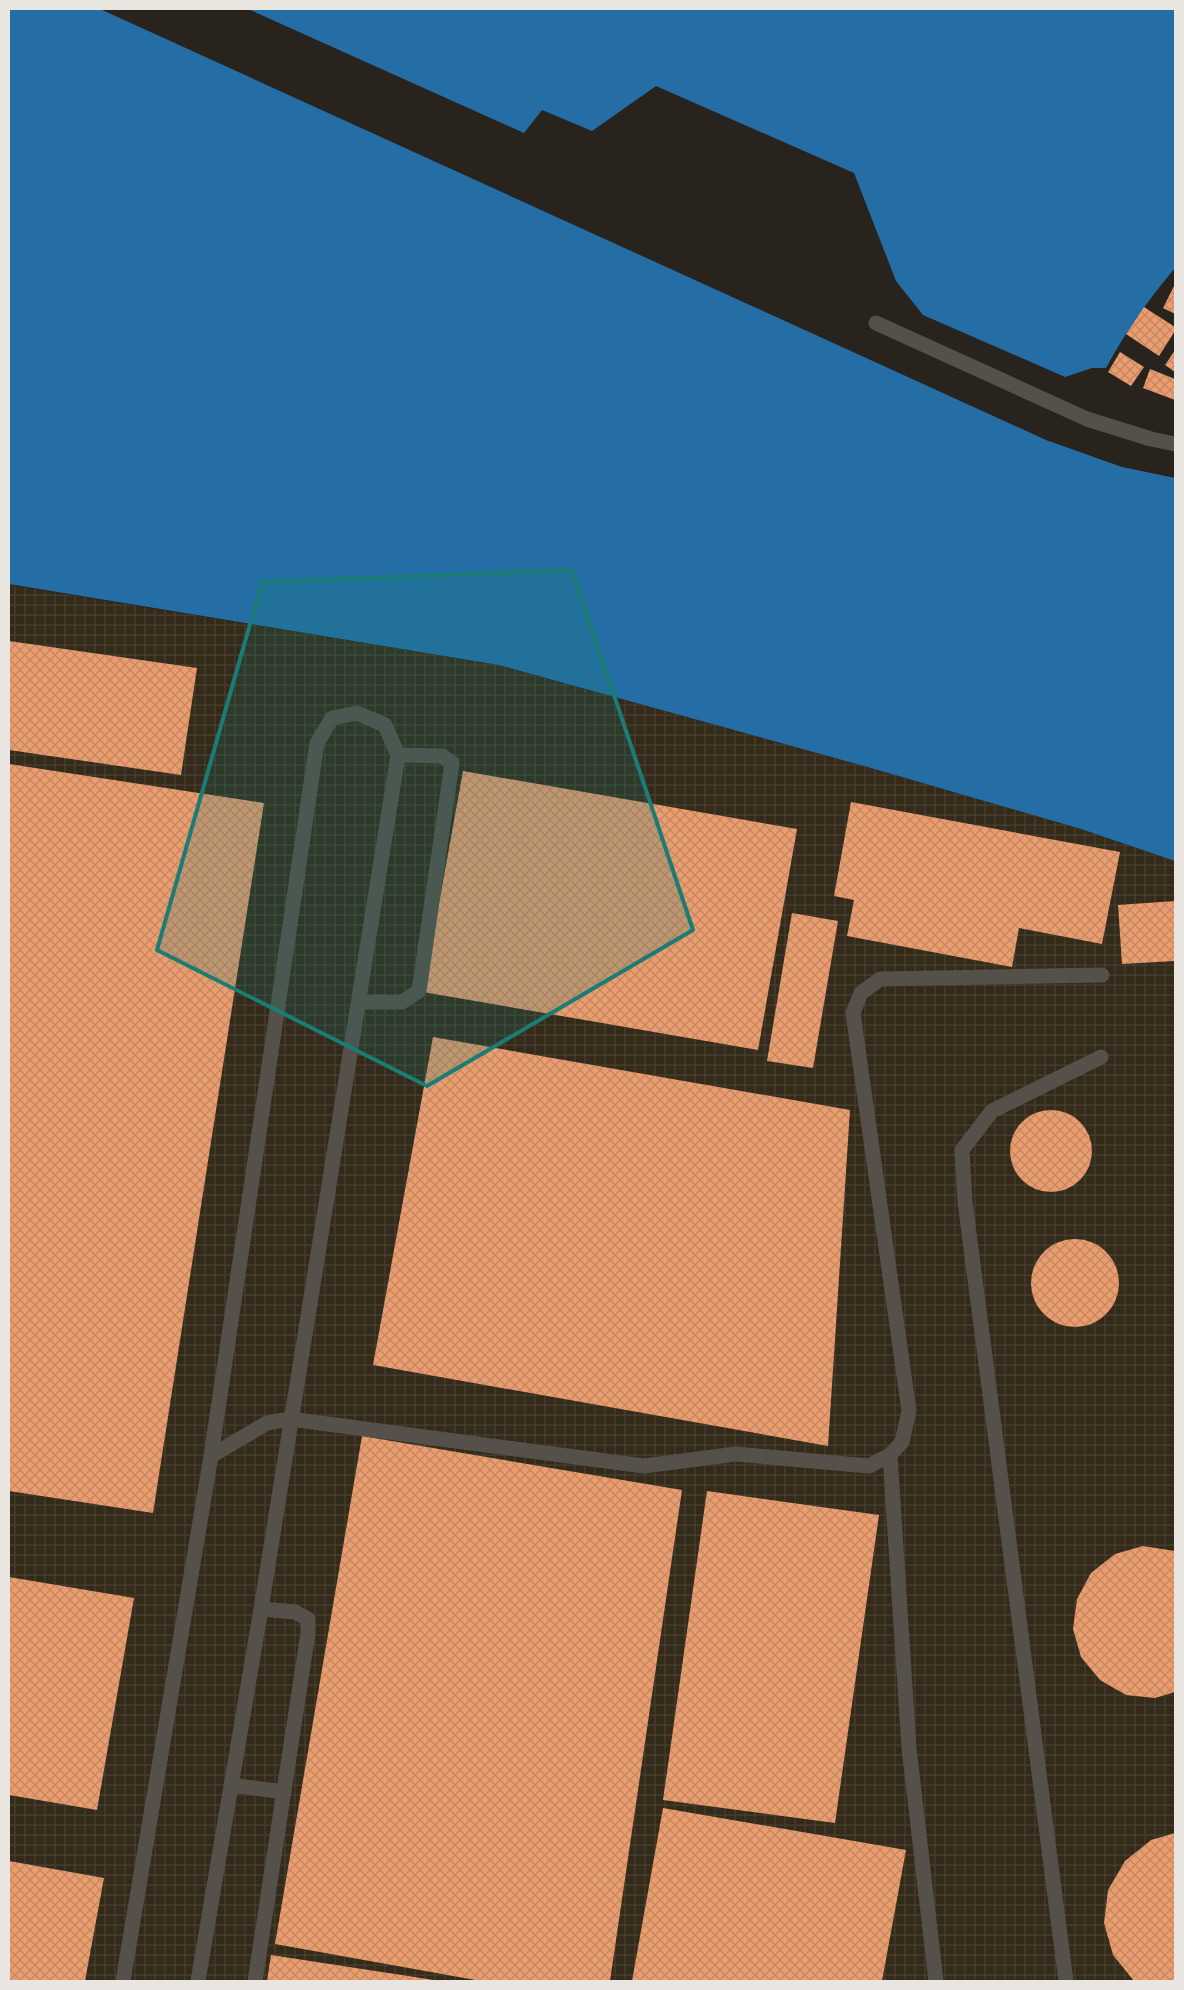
<svg xmlns="http://www.w3.org/2000/svg" width="1184" height="1990" font-family="'IBM Plex Sans',sans-serif">
	<style>
		.industrial { fill: url(#industrial-grid) }
		.water { fill: #246ea5 }
		.building { fill: url(#building-cross-hatch) }
		.lines { fill: none; stroke-linecap: round; stroke-linejoin: round }
		.minor { stroke: #555049; stroke-width: 15 }
		.marked { fill: #1a7c74; fill-opacity: 0.2; stroke: #1a7c74; stroke-width: 4; stroke-linejoin: round }
	</style>
	<defs>
		<pattern id="industrial-grid" width="8" height="8" patternUnits="userSpaceOnUse" patternTransform="scale(1.25)"><rect width="8" height="8" fill="#332a1a"/><path d="M0 4h8M4 0v8" fill="none" stroke="#473f30"/></pattern>
		<pattern id="building-cross-hatch" width="8" height="8" patternUnits="userSpaceOnUse" patternTransform="scale(1.25)"><rect width="8" height="8" fill="#eb9d6e"/><path d="M0 0l8 8M0 8l8-8" fill="none" stroke="#c28764"/></pattern>
	</defs>
	<rect width="100%" height="100%" fill="#28231d"/>
	<polygon class="industrial" points="9,585 499,665 871,768 1081,829 1175,861 1175,1981 9,1981"/>
	<g class="water">
		<polygon points="9,9 100,9 1046,440 1122,467 1175,478 1175,861 1081,829 871,768 499,665 9,584"/>
		<path d="M248,9H1175V268C1148,300 1126,331 1106,368H1092L1065,377L923,315L896,281L854,173L656,86L592,131L542,110L524,133Z"/>
	</g>
	<g class="building">
		<polygon points="1175,284 1175,314 1163,308"/>
		<polygon points="1144,307 1175,327 1175,331 1159,356 1126,334"/>
		<polygon points="1175,350 1175,372 1165,365"/>
		<polygon points="1120,352 1144,367 1131,386 1108,372"/>
		<polygon points="1150,369 1175,379 1175,400 1143,388"/>
		<polygon points="9,641 197,668 181,775 9,750"/>
		<polygon points="9,764 264,803 153,1513 9,1491"/>
		<polygon points="463,771 797,829 758,1050 423,992"/>
		<polygon points="851,802 1120,852 1102,944 1019,928 1012,967 847,936 854,900 834,896"/>
		<polygon points="1175,901 1175,961 1122,964 1118,905"/>
		<polygon points="792,913 838,921 813,1068 767,1061"/>
		<polygon points="433,1037 850,1110 828,1446 373,1365"/>
		<circle cx="1051" cy="1151" r="41"/>
		<circle cx="1075" cy="1283" r="44"/>
		<polygon points="362,1436 682,1490 610,1981 481,1981 275,1944"/>
		<polygon points="707,1491 879,1515 835,1823 663,1800"/>
		<polygon points="1143,1546 1175,1551 1175,1692 1155,1698 1126,1695 1100,1680 1081,1657 1073,1629 1077,1599 1091,1573 1115,1554"/>
		<polygon points="9,1577 134,1598 97,1810 9,1795"/>
		<polygon points="663,1808 906,1850 882,1981 632,1981"/>
		<polygon points="1175,1833 1175,1981 1134,1981 1113,1955 1104,1923 1108,1890 1125,1861 1151,1840"/>
		<polygon points="9,1861 104,1878 85,1981 9,1981"/>
		<polygon points="271,1955 434,1980 434,1981 267,1981"/>
	</g>
	<g class="lines">
		<g class="minor">
			<polyline points="876,323 1087,419 1151,439 1175,444"/>
			<polyline points="359,1002 402,1002 419,991 452,763 442,756 398,755"/>
			<polyline points="890,1455 909,1748 936,1981"/>
			<polyline points="211,1456 267,1423 290,1419 644,1466 736,1454 869,1466 890,1455 902,1442 909,1411 853,1013 861,993 880,979 1102,975"/>
			<polyline points="231,1785 284,1792"/>
			<polyline points="123,1981 211,1456 317,743 332,718 357,713 385,725 398,755 261,1609 198,1981"/>
			<polyline points="255,1981 308,1633 308,1619 295,1612 261,1609"/>
			<polyline points="1066,1981 965,1202 962,1150 992,1111 1101,1057"/>
		</g>
	</g>
	<path class="marked" d="M572,570L693,930L427,1086L157,950L262,582Z"/>
	<rect width="1184" height="1990" fill="none" stroke="#e9e6e2" stroke-width="20"/>
</svg>
